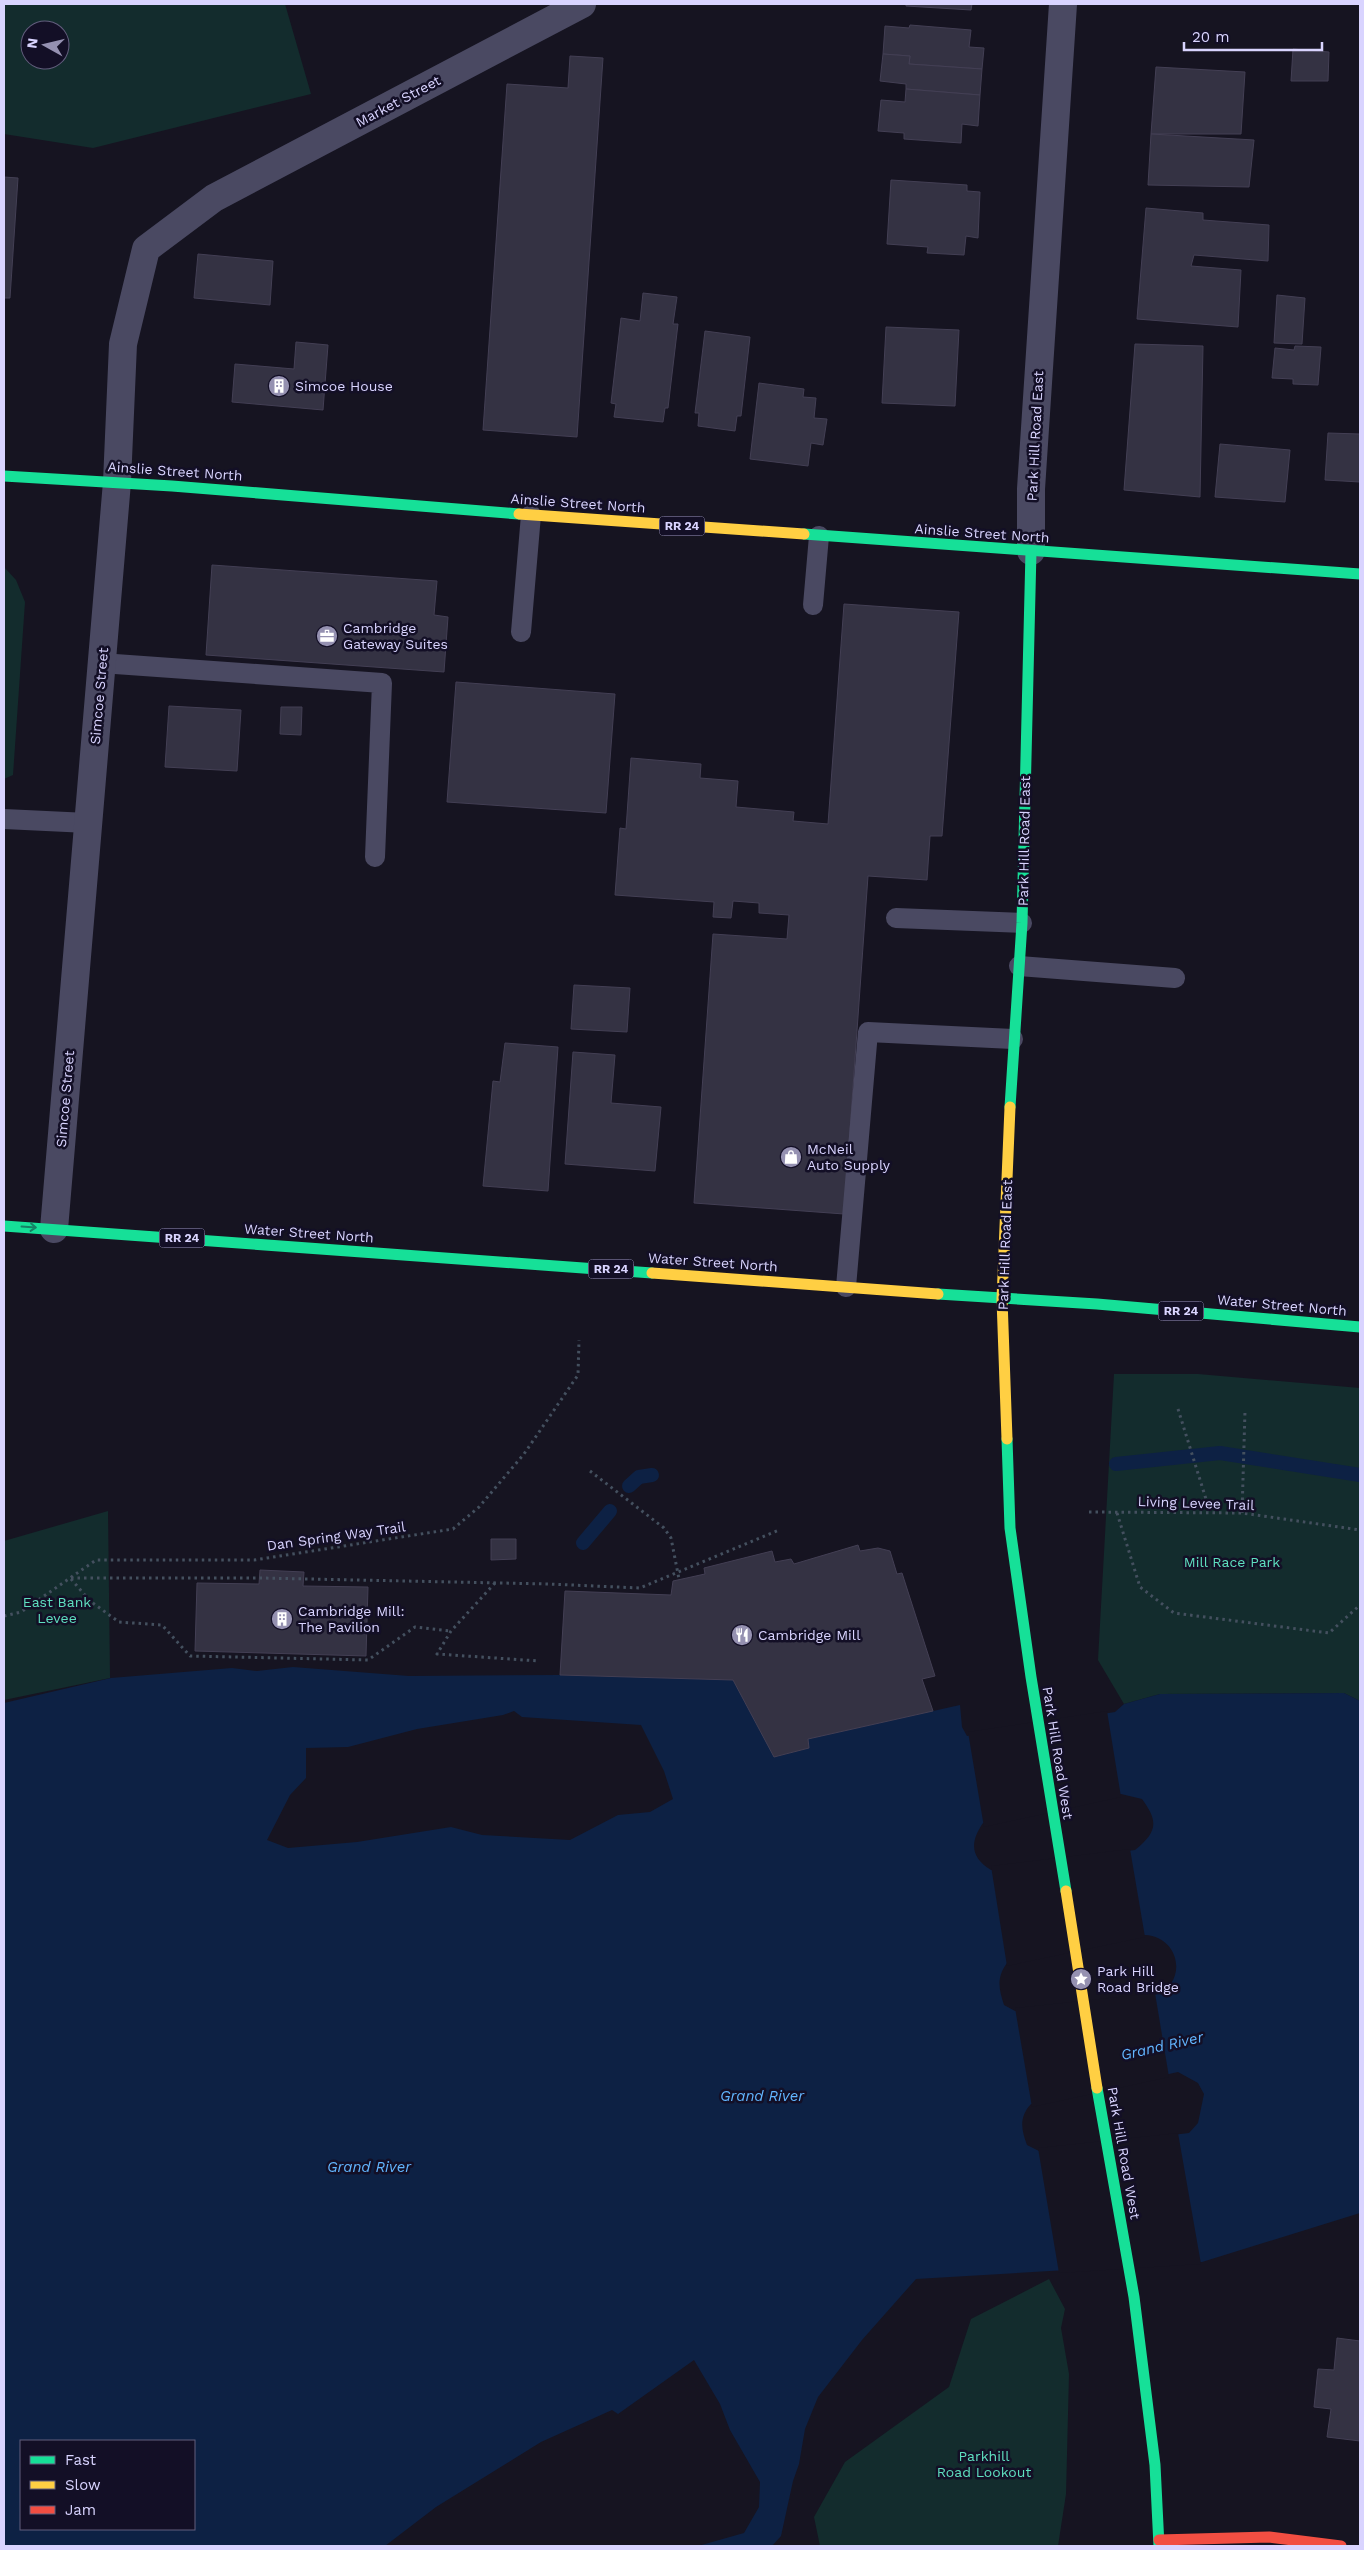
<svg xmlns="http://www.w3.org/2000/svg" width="1364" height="2550" font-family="'Work Sans',sans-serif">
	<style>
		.green { fill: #132c2d; fill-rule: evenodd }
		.water { fill: #0d2144; fill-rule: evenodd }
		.pier { fill: #161421 }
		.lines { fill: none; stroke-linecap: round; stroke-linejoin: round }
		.stream { stroke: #0d2144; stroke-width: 14 }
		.building { fill: #343243; stroke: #433f54 }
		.path { stroke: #44505f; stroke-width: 3; stroke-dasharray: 2.5 4; stroke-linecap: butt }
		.lane { stroke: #4a4962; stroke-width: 20 }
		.street { stroke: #4a4962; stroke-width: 28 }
		.fast { stroke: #16e098; stroke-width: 11 }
		.slow { stroke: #ffcf43; stroke-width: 11 }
		.jam { stroke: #f24e42; stroke-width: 11 }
		.oneway { stroke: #158265 }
		.labels { text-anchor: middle; stroke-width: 5; stroke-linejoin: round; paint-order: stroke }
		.shield { fill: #130f26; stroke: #9e99be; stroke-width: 1 }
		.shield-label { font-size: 12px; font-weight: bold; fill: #d9d4ff }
		.street-label { font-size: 14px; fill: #d9d4ff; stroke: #130f26 }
		.poi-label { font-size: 14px; fill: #d9d4ff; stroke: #130f26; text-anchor: start }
		.park-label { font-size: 14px; fill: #5fe0c0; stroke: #130f26 }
		.water-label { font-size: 15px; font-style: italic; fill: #62b6ff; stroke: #130f26 }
	</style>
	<rect width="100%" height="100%" fill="#161421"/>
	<g class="green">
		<path d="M4,4H285L311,94L93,148L4,134ZM30,30H60V60H30Z"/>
		<polygon points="4,567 16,580 25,602 13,775 4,779"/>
		<polygon points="1114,1374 1198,1374 1360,1388 1360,1701 1344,1693 1160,1694 1124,1704 1098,1660"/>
		<polygon points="108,1511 110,1678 4,1700 4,1541"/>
		<polygon points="1049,2279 1065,2309 1061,2328 1069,2374 1066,2494 1058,2546 820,2546 814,2517 845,2462 949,2387 971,2319"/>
	</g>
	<path class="water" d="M293,1667L409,1676L560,1675L733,1680L775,1757L809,1748L808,1739L960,1705L962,1727L967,1736L1115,1712L1124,1704L1160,1694L1344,1693L1360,1701V2213L1202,2262L916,2279L862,2340L818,2397L805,2429L799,2464L793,2481L781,2536L772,2546H698L744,2533L759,2507L760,2482L730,2430L720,2404L694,2360L618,2414L612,2410L541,2442L436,2507L385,2546H4V1703L111,1678L232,1668L257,1671ZM514,1711L522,1717L641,1725L664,1771L673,1799L650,1812L618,1815L570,1840L482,1835L451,1827L357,1842L288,1848L267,1840L290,1795L306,1778V1748L348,1747L417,1729L503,1715ZM1121,1794L1142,1799C1159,1822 1157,1832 1135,1850L991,1870C970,1857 970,1842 983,1823ZM1145,1935C1181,1937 1188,1984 1155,1995L1015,2011L1004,2005C999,1989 996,1978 1007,1963ZM1178,2072L1198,2083L1204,2094L1198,2123L1189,2133L1039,2151L1027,2145C1021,2129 1019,2117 1031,2104ZM21,2441H194V2529H21Z"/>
	<g class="pier">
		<polygon points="1107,1711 1121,1797 984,1827 968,1732"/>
		<polygon points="1130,1849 1145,1937 1007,1966 991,1866"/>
		<polygon points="1155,1993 1169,2077 1032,2107 1015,2008"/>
		<polygon points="1178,2133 1201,2264 1059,2273 1038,2148"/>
	</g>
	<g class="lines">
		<g class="stream">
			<polyline points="1116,1464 1220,1453 1360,1475"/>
			<polyline points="629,1486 639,1477 652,1475"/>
			<polyline points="583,1543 610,1511"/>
		</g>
	</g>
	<g class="building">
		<polygon points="906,4 972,4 971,10 906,6"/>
		<polygon points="910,25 971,30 969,47 984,48 982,69 909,64 910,56 883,54 885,26 909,28"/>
		<polygon points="1293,49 1329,52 1328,81 1291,81"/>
		<polygon points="883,54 910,56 909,64 982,69 980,95 906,89 906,84 880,81"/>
		<polygon points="570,56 603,58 577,437 483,430 507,84 568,88"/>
		<polygon points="1156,67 1245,72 1241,134 1151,134"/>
		<polygon points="906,89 980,95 978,126 962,124 961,143 904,139 904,133 878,131 881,100 905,102"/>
		<polygon points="1151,134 1254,140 1249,187 1148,185"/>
		<polygon points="4,177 18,178 10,298 4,298"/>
		<polygon points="891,180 967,185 967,191 980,192 978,238 966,236 964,255 927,253 928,247 887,244"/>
		<polygon points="1146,208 1203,213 1203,220 1269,225 1268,261 1194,255 1191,266 1241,270 1238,327 1137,319"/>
		<polygon points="198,254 273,261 270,305 194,298"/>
		<polygon points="643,293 677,297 673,324 678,324 668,408 665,408 663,422 614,417 616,404 611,403 621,318 640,321"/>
		<polygon points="1277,295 1305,298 1302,344 1274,343"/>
		<polygon points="886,327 959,330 955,406 882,403"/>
		<polygon points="705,331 750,337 741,416 737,416 735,431 698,426 699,413 695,413"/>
		<polygon points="296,342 328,345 323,410 232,402 235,364 294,369"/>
		<polygon points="1135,344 1203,346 1200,497 1124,490"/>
		<polygon points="1295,346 1321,347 1318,385 1293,384 1293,379 1272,378 1275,348 1294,350"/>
		<polygon points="759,383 804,389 803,397 816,398 814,418 827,419 823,445 811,443 808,466 750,459"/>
		<polygon points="1328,433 1360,434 1360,482 1325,480"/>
		<polygon points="1220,444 1290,450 1285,502 1215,497"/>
		<polygon points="212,565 437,581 434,615 448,617 444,672 206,655"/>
		<polygon points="844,604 959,612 942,836 930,836 927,880 868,876 844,1214 694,1203 713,934 787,939 789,915 759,913 759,903 733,901 731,918 713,917 714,902 615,895 620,828 626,829 631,758 701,764 700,778 738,781 736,807 794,812 793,821 828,824"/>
		<polygon points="456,682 615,694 606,813 447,802"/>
		<polygon points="169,706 241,710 237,771 165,767"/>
		<polygon points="281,707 302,707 301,735 280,734"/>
		<polygon points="574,985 630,988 627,1032 571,1029"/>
		<polygon points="505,1043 558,1047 548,1191 483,1186 493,1081 500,1082"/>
		<polygon points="573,1052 615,1055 611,1103 661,1107 655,1171 565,1164"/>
		<polygon points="491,1539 516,1539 516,1559 491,1560"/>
		<polygon points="858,1545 860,1551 878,1548 890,1551 897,1574 902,1573 935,1676 922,1679 933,1711 808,1739 809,1748 774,1757 733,1680 560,1675 565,1591 671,1595 673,1581 705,1574 704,1568 772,1551 775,1562 791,1559 794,1564"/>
		<polygon points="260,1570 304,1572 303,1586 368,1587 366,1656 195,1651 197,1583 259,1584"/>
		<polygon points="1337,2338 1360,2341 1360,2441 1327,2437 1331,2409 1314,2407 1318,2369 1334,2370"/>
	</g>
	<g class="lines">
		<g class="path">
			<polyline points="1178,1409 1210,1512"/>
			<polyline points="590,1471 664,1528 671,1538 679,1579"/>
			<polyline points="1089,1512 1242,1513 1360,1530"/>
			<polyline points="1117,1513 1140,1587 1174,1613 1329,1633 1360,1605"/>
			<polyline points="1242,1513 1245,1411"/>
			<polyline points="71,1578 260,1578 549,1584 640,1588 779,1530"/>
			<polyline points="71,1579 90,1601 119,1622 162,1625 190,1656 368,1660 415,1627 451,1631"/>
			<polyline points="495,1583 451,1631 437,1654 539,1661"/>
			<polyline points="4,1616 21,1612 96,1560 254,1560 453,1529 479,1507 524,1454 578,1375 579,1340"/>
		</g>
		<g class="lane">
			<polyline points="813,605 819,536"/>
			<polyline points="521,632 531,515"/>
			<polyline points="101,663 382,683 375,857"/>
			<polyline points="4,819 88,823"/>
			<polyline points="896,918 1022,923"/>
			<polyline points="1019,966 1175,978"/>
			<polyline points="846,1287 868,1032 1013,1039"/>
		</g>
		<g class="street">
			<polyline points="1031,551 1031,489 1063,4"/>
			<polyline points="54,1229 117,482 123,344 146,249 214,198 582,4"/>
		</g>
		<g class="fast">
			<polyline points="4,476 172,486 519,514"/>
			<polyline points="804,534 1360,574"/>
			<polyline points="1010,1107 1022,923 1031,551"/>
			<polyline points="4,1226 652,1273"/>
			<polyline points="938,1294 1097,1304 1360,1327"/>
			<polyline points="1007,1439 1010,1528 1031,1677 1066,1891"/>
			<polyline points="1097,2088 1134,2297 1155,2465 1159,2546"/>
		</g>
		<g class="slow">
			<polyline points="519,514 804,534"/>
			<polyline points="652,1273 938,1294"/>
			<polyline points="1007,1439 1002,1299 1010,1107"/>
			<polyline points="1066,1891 1097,2088"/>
		</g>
		<polyline class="jam" points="1159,2540 1269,2537 1341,2546"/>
	</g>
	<defs><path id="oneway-shaft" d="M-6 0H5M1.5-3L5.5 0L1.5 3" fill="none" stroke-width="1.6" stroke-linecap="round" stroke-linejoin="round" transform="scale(1.25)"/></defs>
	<use class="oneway" href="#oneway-shaft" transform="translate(29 1227) rotate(4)"/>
	<defs>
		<g id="building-disc" transform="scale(1.125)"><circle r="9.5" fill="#9591b1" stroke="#130f26"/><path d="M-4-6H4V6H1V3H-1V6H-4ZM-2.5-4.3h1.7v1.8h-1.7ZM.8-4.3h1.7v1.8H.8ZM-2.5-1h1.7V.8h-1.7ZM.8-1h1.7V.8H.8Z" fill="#fff"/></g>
		<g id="office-disc" transform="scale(1.125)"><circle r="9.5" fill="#9591b1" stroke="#130f26"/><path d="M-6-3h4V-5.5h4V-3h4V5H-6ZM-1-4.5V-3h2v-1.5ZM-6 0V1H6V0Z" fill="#fff"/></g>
		<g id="shop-disc" transform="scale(1.125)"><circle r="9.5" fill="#9591b1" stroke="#130f26"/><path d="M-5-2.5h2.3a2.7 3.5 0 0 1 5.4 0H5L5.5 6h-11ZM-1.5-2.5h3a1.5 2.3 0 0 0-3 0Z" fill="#fff"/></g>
		<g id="restaurant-disc" transform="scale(1.125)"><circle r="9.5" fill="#9591b1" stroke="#130f26"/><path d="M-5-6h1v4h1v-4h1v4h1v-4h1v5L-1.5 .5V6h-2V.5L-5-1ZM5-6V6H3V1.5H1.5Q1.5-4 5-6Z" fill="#fff"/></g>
		<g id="sight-disc" transform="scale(1.125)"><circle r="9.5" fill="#9591b1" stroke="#130f26"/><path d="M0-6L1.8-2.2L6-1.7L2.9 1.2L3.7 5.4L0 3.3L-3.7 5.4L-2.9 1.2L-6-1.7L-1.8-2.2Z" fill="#fff"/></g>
	</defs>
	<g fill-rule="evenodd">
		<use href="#building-disc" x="279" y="386"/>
		<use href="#office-disc" x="327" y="636"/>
		<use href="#shop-disc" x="791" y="1157"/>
		<use href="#building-disc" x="282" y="1619"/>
		<use href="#restaurant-disc" x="742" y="1635"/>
		<use href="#sight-disc" x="1081" y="1979"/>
	</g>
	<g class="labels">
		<g class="shield">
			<rect x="659.5" y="516.5" width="45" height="19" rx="4"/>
			<rect x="159.5" y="1228.5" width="45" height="19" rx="4"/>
			<rect x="588.5" y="1259.5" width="45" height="19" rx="4"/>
			<rect x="1158.5" y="1301.5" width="45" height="19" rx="4"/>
		</g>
		<g class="shield-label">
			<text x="682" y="530">RR 24</text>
			<text x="182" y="1242">RR 24</text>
			<text x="611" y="1273">RR 24</text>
			<text x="1181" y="1315">RR 24</text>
		</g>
		<g class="street-label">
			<text transform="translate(398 101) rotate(-28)" y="5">Market Street</text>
			<text transform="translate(1035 436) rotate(-87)" y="5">Park Hill Road East</text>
			<text transform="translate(175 471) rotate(4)" y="5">Ainslie Street North</text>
			<text transform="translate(578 503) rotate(4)" y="5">Ainslie Street North</text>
			<text transform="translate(982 533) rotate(4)" y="5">Ainslie Street North</text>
			<text transform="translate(99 696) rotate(-85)" y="5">Simcoe Street</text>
			<text transform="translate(1024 841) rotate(-89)" y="5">Park Hill Road East</text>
			<text transform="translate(65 1099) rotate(-85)" y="5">Simcoe Street</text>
			<text transform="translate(309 1233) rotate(4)" y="5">Water Street North</text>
			<text transform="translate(1005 1245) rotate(-88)" y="5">Park Hill Road East</text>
			<text transform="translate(713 1262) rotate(4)" y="5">Water Street North</text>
			<text transform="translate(1282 1305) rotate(5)" y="5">Water Street North</text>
			<text transform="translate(1196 1503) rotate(2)" y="5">Living Levee Trail</text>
			<text transform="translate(336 1536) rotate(-8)" y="5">Dan Spring Way Trail</text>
			<text transform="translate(1058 1753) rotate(81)" y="5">Park Hill Road West</text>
			<text transform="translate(1124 2153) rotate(80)" y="5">Park Hill Road West</text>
		</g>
		<g class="poi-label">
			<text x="295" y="391">Simcoe House</text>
			<text x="343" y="633">Cambridge<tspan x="343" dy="16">Gateway Suites</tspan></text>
			<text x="807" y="1154">McNeil<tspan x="807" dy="16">Auto Supply</tspan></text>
			<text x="298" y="1616">Cambridge Mill:<tspan x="298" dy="16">The Pavilion</tspan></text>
			<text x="758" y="1640">Cambridge Mill</text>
			<text x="1097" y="1976">Park Hill<tspan x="1097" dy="16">Road Bridge</tspan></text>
		</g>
		<g class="park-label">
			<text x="1232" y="1567">Mill Race Park</text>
			<text x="57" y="1607">East Bank<tspan x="57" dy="16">Levee</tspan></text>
			<text x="984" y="2461">Parkhill<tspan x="984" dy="16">Road Lookout</tspan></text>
		</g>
		<g class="water-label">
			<text transform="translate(1162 2046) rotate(-13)" y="5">Grand River</text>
			<text x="762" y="2101">Grand River</text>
			<text x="369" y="2172">Grand River</text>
		</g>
	</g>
	<rect width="1364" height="2550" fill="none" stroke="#d9d4ff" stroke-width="10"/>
	<rect x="20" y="2440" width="175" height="90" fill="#130f26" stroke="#625e7d"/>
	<rect x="30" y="2456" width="25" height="8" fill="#16e098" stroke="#625e7d"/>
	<text x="65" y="2465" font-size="15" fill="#d9d4ff">Fast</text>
	<rect x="30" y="2481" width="25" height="8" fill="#ffcf43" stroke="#625e7d"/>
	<text x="65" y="2490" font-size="15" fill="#d9d4ff">Slow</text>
	<rect x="30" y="2506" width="25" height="8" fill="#f24e42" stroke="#625e7d"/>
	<text x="65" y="2515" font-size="15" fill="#d9d4ff">Jam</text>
	<g transform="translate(45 45) rotate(278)"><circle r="24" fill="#130f26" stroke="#625e7d"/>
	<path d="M0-4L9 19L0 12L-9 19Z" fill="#9591b1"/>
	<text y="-8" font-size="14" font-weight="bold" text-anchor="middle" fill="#d9d4ff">N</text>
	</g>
	<path d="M1184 42v8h138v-8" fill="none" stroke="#d9d4ff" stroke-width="2.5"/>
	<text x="1192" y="42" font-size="15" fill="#d9d4ff" stroke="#130f26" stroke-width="4" paint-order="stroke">20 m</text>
</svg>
